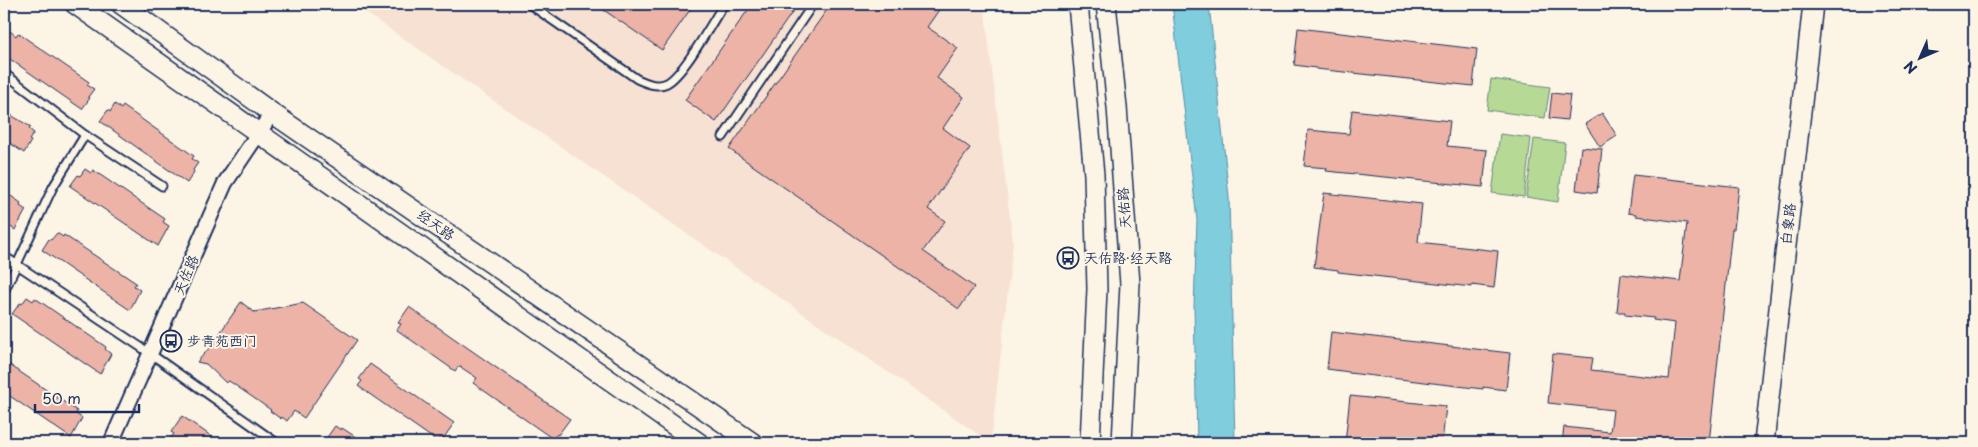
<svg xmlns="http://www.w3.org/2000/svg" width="1978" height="447" font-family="'Playpen Sans','LXGW WenKai TC',sans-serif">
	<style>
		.built { fill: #f7e1d2 }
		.green { fill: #b6da95; stroke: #68847a }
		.water { fill: #7fcddd; stroke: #578eaa }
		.building { fill: #ecb3a6; stroke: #1b2f5e }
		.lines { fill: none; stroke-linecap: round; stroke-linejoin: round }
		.lane-casing { stroke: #1b2f5e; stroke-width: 11 }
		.street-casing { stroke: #1b2f5e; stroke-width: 18 }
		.secondary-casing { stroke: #1b2f5e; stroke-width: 22 }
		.lane { stroke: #fcf5e5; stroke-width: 7 }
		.street { stroke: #fcf5e5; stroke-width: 14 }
		.secondary { stroke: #fcf5e5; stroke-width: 19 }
		.labels { text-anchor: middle; stroke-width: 4; stroke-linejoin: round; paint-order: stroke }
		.street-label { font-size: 14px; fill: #1b2f5e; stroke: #fcf5e5 }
		.poi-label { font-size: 14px; fill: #1b2f5e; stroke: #fcf5e5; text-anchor: start }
	</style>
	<rect width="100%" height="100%" fill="#fcf5e5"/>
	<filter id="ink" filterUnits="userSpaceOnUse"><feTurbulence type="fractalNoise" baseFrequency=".02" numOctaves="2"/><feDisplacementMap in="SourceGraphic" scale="10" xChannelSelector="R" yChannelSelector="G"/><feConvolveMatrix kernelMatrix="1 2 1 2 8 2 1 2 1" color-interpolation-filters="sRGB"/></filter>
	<g filter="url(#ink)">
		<polygon class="built" points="353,4 984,4 1013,243 991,443"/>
		<g class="green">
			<polygon points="1491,79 1550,87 1545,118 1487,110"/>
			<polygon points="1500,134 1531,138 1524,197 1492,193"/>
			<polygon points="1534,139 1565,143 1558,202 1526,197"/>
		</g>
		<polygon class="water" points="1172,4 1209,4 1229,197 1235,443 1197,443 1194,307 1197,220"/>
		<g class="building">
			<polygon points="595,4 694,4 662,50"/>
			<polygon points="752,4 798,4 716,122 685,100"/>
			<polygon points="831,4 943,4 927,27 958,48 937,78 964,97 943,128 970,148 928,209 945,221 923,251 974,287 959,309 729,149"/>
			<polygon points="1298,28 1477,49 1473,86 1316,69 1316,68 1294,65"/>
			<polygon points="10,31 16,36 18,33 89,82 87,85 94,89 88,97 90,98 82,109 4,55 4,41"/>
			<polygon points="1552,93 1570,95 1567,120 1549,118"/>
			<polygon points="115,104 121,109 123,106 194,156 192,159 198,163 193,170 194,172 187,183 100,121 108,110 110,112"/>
			<polygon points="1352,110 1450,121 1447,146 1487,150 1483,187 1326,171 1327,168 1304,166 1308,130 1349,134"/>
			<polygon points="4,111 31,127 29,129 34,133 29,140 31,141 24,153 4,139"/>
			<polygon points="1602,113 1617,136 1600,147 1585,124"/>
			<polygon points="1581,147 1602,149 1597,193 1576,190"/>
			<polygon points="85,169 91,173 93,170 165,219 163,222 169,226 158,246 70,186 78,175 80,176"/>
			<polygon points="1633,175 1739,187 1734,229 1732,229 1709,443 1562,443 1564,427 1610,432 1613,410 1548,403 1553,354 1593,358 1591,370 1669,379 1675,323 1653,320 1654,318 1625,315 1625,312 1617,312 1621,274 1680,281 1687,223 1636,216 1636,214 1628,213"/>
			<polygon points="1324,193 1422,204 1418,242 1498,251 1494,288 1472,285 1472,287 1338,272 1338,270 1314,267"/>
			<polygon points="8,194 21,203 20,206 26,210 15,230 4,222 4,200"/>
			<polygon points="57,233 63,237 64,235 136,283 134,286 140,290 130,310 42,250 49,239 51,240"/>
			<polygon points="27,297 33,301 35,298 106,347 105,349 111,354 100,374 12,314 20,303 22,304"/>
			<polygon points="241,302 254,312 303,303 357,340 304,418 294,411 287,421 282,417 281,419 270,411 271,410 229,381 226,383 206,364 197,362 211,346"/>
			<polygon points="409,307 570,419 558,435 557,434 553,439 473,383 477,378 459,366 455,371 397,330 401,324 398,323"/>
			<polygon points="1331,332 1510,353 1506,390 1483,387 1483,389 1349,373 1349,372 1327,369"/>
			<polygon points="4,361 77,411 76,414 82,418 71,438 4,392"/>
			<polygon points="370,364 454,423 443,439 441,437 438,442 358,386 362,381 359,379"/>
			<polygon points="1350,396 1446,406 1442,443 1345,443"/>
			<polygon points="182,416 198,427 221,443 176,443 170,439 174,434 171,432"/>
			<polygon points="335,426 341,430 342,428 365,443 323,443"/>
		</g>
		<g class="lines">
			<g class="lane-casing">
				<g id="lane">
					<path d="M529,4L637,79C646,83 657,88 667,83C684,74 712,22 724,4"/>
					<polyline points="4,73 85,135 162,186"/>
					<polyline points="723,137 813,4"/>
					<polyline points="4,256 151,354 277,443"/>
					<polyline points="4,292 53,187 85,135"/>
				</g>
			</g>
			<g class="street-casing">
				<polyline id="street" points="111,443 225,183 272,113"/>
			</g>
			<g class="secondary-casing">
				<g id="secondary">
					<polyline points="75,4 699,443"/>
					<polyline points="121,4 272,113 753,443"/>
					<polyline points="1078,4 1094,175 1097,289 1090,443"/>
					<polyline points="1106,4 1117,107 1130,284 1122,443"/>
					<polyline points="1764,443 1813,4"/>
				</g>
			</g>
			<use href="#lane" class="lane"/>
			<use href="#street" class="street"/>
			<use href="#secondary" class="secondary"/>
		</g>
	</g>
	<defs>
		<g id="bus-ring" transform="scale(1.125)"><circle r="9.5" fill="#fcf5e5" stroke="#1b2f5e" stroke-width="1.5"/><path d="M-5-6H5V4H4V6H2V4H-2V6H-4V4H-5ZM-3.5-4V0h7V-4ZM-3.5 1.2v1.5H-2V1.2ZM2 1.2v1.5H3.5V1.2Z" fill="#1b2f5e"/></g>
	</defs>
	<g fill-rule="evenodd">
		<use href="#bus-ring" x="1068" y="258"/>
		<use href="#bus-ring" x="171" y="341"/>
	</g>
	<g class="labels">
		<g class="street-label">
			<text transform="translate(1124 208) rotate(-94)" y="5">天佑路</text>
			<text transform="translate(1788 224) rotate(-84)" y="5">白象路</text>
			<text transform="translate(436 225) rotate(35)" y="5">经天路</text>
			<text transform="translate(186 275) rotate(-67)" y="5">天佐路</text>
		</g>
		<g class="poi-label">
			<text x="1084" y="263">天佑路·经天路</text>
			<text x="187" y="346">步青苑西门</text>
		</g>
	</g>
	<rect width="1978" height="447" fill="none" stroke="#fcf5e5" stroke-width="20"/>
	<rect x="10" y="10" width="1958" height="427" fill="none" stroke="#1b2f5e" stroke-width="2" filter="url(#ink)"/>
	<g transform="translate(1920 58) rotate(225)" stroke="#fcf5e5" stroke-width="4" paint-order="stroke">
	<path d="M0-4L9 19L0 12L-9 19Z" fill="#1b2f5e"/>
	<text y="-8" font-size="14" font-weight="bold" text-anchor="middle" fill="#1b2f5e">N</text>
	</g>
	<path d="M35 404v8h104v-8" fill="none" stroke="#1b2f5e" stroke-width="2.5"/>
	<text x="42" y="404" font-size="15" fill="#1b2f5e" stroke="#fcf5e5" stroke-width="4" paint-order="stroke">50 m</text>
</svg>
